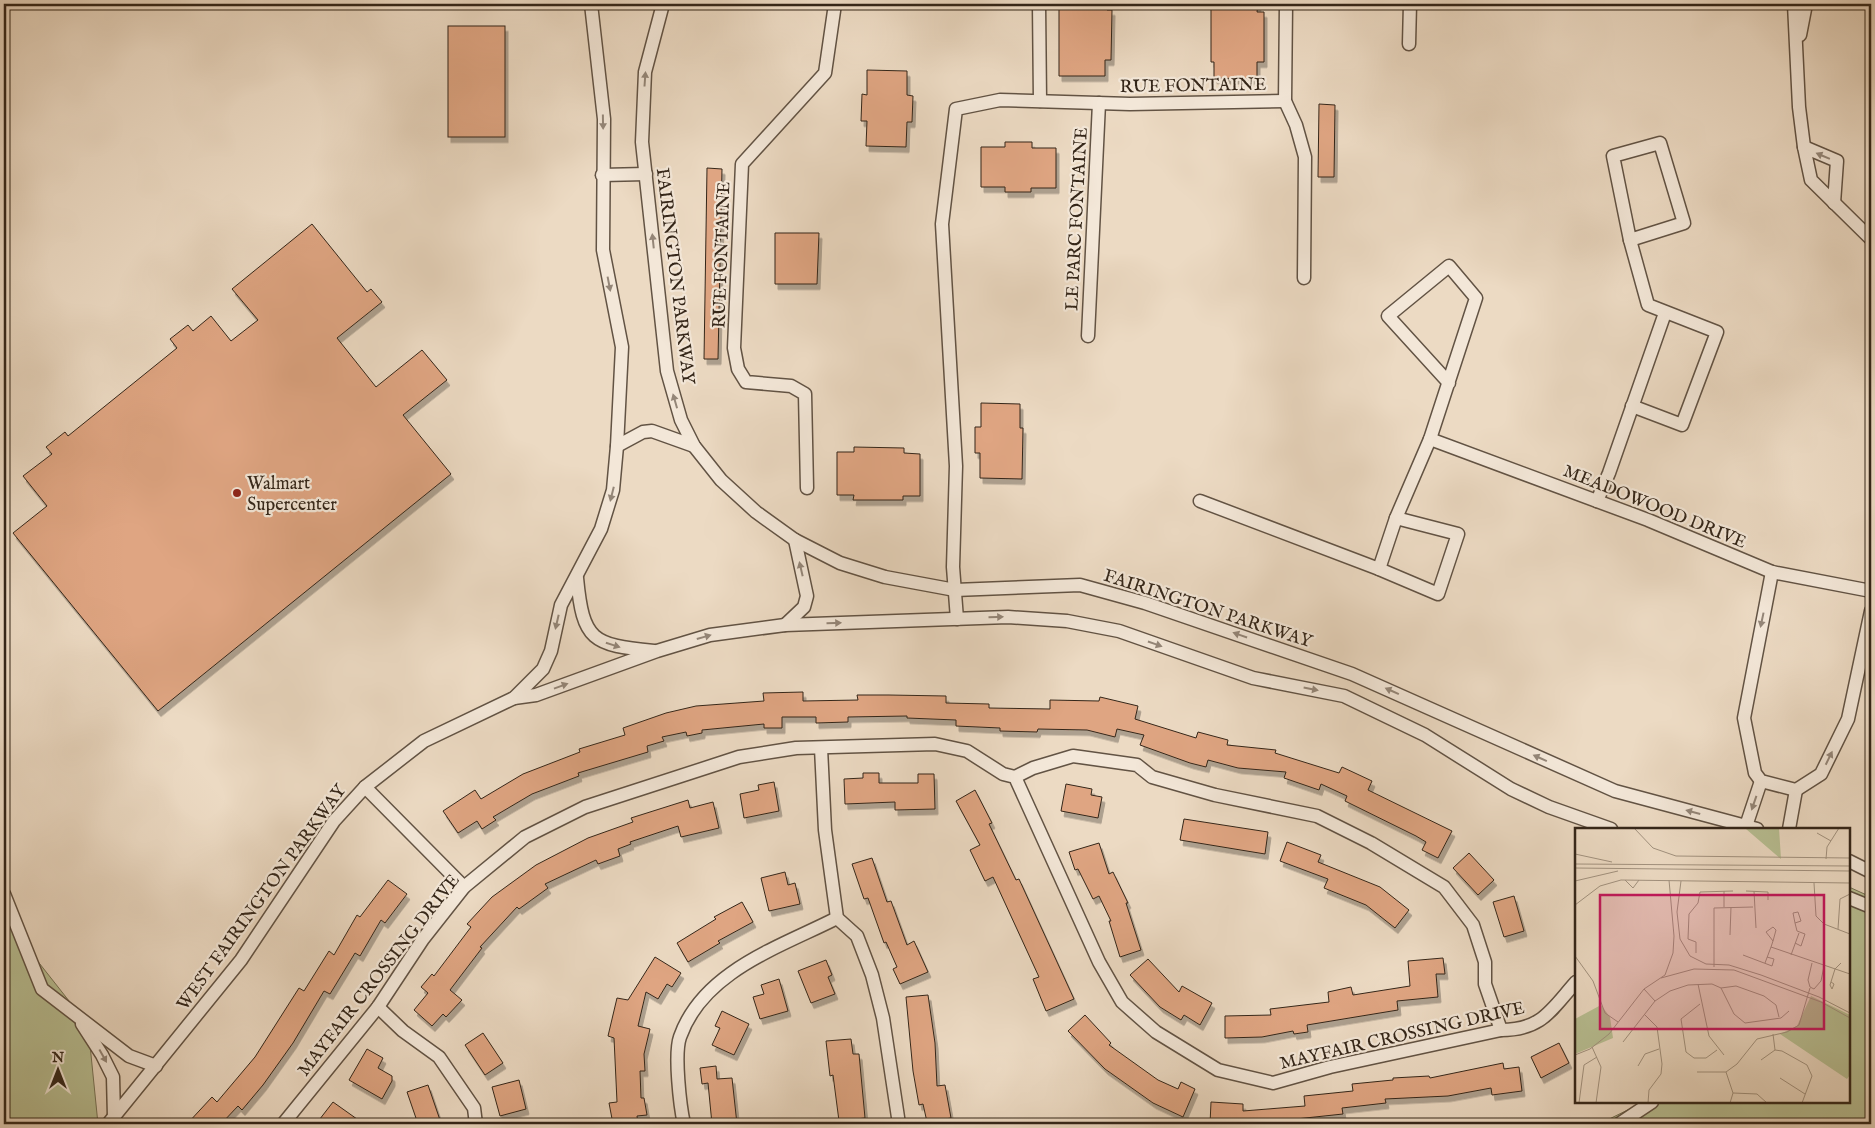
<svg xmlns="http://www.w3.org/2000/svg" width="1875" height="1128" font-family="'IM FELL English',serif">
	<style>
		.green { fill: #b8bf93; stroke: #767256 }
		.building { fill: #dfa582; stroke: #342619; filter: url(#shadow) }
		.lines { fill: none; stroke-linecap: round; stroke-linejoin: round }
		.street-casing { stroke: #625344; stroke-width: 15 }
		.street { stroke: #f3e7d8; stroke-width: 12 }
		.oneway { fill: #948678 }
		.poi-dot { fill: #8f2418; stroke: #f3e7d8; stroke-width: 2 }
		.labels { text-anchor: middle; stroke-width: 4.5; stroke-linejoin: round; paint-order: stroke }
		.street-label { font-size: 18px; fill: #342619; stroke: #f3e7d8 }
		.poi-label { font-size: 18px; fill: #342619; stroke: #f3e7d8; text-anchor: start }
		.inset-road { fill: none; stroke: #a2927f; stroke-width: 1 }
		.view { fill: #c2185b; fill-opacity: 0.15; stroke: #c2185b; stroke-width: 2.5 }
		.inset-edge { fill: none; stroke: #342619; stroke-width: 2.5 }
	</style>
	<defs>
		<filter id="shadow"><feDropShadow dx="3" dy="5.5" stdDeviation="0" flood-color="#0004"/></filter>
	</defs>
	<rect width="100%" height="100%" fill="#ecdac3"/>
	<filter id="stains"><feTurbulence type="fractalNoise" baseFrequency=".004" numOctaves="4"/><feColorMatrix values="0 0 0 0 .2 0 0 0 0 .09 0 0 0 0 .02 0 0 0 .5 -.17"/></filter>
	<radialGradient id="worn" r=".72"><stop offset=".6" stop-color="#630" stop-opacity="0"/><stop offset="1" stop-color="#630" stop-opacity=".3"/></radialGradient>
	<g class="green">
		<polygon points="1849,887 1871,897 1871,1124 1599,1124 1644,1102 1849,1102"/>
		<polygon points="6,921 88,1025 98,1124 4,1124 4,922"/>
	</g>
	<g class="building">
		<polygon points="1063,4 1107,4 1107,10 1112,10 1111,60 1105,60 1105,76 1059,76 1059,9 1063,9"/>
		<polygon points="1211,4 1258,4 1257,12 1264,12 1264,62 1257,62 1257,79 1214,78 1214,62 1211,62"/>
		<rect x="448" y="26" width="57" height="111"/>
		<polygon points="867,70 907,71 907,95 913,96 912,122 907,122 906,147 866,146 867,121 861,121 862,94 867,95"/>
		<polygon points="1319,104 1335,105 1334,177 1318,177"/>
		<polygon points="1005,142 1032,142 1032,148 1056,148 1056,188 1031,188 1031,192 1005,192 1005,187 981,187 981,147 1005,147"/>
		<polygon points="707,168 722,169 718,359 704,359"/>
		<polygon points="312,224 367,292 371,289 382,302 337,338 376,387 422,350 447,380 403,415 451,474 158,711 13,533 47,506 23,476 52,454 46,447 65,432 68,436 177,348 170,339 188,325 193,331 211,316 231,341 258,320 232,289"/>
		<polygon points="775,233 819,233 817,284 775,284"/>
		<polygon points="981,403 1020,404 1020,428 1023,428 1022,479 980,478 980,453 975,453 975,427 981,427"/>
		<polygon points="854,447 904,448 904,453 920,454 920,496 903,496 903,500 853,500 854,495 837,495 837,452 854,452"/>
		<polygon points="803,692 803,701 858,700 857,695 889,695 946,696 946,703 989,704 989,708 1050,709 1050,700 1099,701 1100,697 1138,706 1135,719 1196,738 1198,732 1228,740 1227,745 1276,750 1275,753 1339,773 1342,767 1372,781 1368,790 1452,831 1438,858 1422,850 1426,842 1416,836 1345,801 1347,796 1321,784 1319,790 1284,778 1286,772 1238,768 1208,760 1206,767 1190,763 1140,745 1144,735 1117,729 1115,737 1087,730 1038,729 1037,732 1000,731 1000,728 956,726 956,720 907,718 907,716 848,717 848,722 816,723 816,717 782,717 782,728 764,728 764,724 702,730 702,733 687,736 686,732 662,737 664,741 647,746 648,752 578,773 579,776 532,794 493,817 496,820 482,829 477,821 458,833 443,811 475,790 481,799 523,774 580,752 579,749 625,735 623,728 666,713 696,706 764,701 763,693"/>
		<polygon points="863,773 879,773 879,783 918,783 918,774 934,774 935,809 895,810 895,802 845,804 844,779 863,778"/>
		<polygon points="774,782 779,811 744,818 740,794 759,790 758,785"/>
		<polygon points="1066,784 1092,789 1091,795 1102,797 1098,818 1061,811"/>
		<polygon points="975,790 992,823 989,824 1016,880 1019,879 1074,999 1046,1011 1033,979 1039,977 993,877 985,881 970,850 980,845 956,801"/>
		<polygon points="688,800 690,808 713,802 719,828 681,837 678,826 630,842 631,844 618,849 620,856 598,864 596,860 545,884 548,888 519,909 517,907 480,947 482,948 450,990 462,1000 446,1017 443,1014 432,1026 414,1010 428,993 421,987 432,974 434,976 471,927 467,924 492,897 536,865 588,838 633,822 631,818"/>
		<polygon points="1184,819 1268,832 1265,854 1180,840"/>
		<polygon points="1287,842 1321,855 1318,862 1380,887 1409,910 1395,928 1366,905 1324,888 1328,879 1280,861"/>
		<polygon points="1099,843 1109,874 1113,872 1128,903 1126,903 1141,950 1120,957 1109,921 1111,921 1099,896 1093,899 1078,869 1075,870 1069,852"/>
		<polygon points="1469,853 1494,880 1478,895 1453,868"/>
		<polygon points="872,858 887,902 891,901 907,945 914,941 928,972 900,984 893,969 897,967 886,942 884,943 868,898 864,899 852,864"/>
		<polygon points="785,872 788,885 795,883 800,904 769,911 761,878"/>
		<polygon points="388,880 407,894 385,923 381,920 360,956 355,953 330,994 324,991 293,1043 263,1085 242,1110 238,1106 221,1124 187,1124 212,1097 217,1102 255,1057 299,988 304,991 329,951 334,955 357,915 360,917"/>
		<polygon points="1514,896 1524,931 1504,937 1493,902"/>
		<polygon points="742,902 753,922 718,941 720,943 688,962 677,943 716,919 714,917"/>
		<polygon points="655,957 681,973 672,987 667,984 658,999 646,992 638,1026 650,1029 644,1054 645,1071 640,1071 641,1098 644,1098 647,1115 637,1116 638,1124 613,1124 609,1103 617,1102 614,1038 608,1036 617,998 628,1000"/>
		<polygon points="1443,958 1445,974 1436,974 1438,997 1397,1001 1398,1010 1307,1025 1308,1032 1294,1034 1293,1031 1262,1037 1225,1038 1225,1016 1271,1015 1270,1009 1329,1002 1328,992 1351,987 1353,995 1410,986 1408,961"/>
		<polygon points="1148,959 1179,992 1182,986 1212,1003 1200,1025 1184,1015 1181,1020 1160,1007 1130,975"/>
		<polygon points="826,960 832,975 828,977 835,994 811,1003 798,971"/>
		<polygon points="779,979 788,1011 760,1019 753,997 764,994 761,985"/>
		<polygon points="928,995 935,1043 937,1086 945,1085 951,1118 927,1122 923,1104 919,1105 913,1071 906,997"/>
		<polygon points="722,1011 749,1024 734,1055 712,1045 720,1028 715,1026"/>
		<polygon points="1085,1015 1111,1043 1109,1045 1158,1080 1178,1089 1181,1082 1195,1089 1183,1117 1153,1103 1105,1069 1068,1031"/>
		<polygon points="483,1033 503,1063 485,1075 465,1045"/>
		<polygon points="851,1039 853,1054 859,1054 865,1118 839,1121 833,1075 830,1076 826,1041"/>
		<polygon points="1559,1043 1569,1063 1541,1078 1531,1057"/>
		<polygon points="367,1049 383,1058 378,1068 392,1076 392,1081 382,1099 349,1080"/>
		<polygon points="1503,1063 1504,1069 1519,1067 1522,1091 1492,1095 1491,1088 1448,1096 1385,1099 1386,1103 1342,1108 1343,1114 1296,1119 1296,1124 1210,1124 1211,1102 1243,1104 1243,1111 1305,1106 1304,1096 1353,1091 1352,1084 1393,1080 1393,1078 1429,1076 1430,1078"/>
		<polygon points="716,1066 717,1079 732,1078 737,1124 712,1124 708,1083 702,1084 700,1068"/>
		<polygon points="519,1080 526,1109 500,1116 492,1087"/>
		<polygon points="428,1085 440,1120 428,1124 418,1124 407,1092"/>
		<polygon points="333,1102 364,1124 316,1124"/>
	</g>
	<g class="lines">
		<g class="street-casing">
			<g id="street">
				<polyline points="663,4 645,72 642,142 667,371 681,420 694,446 721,480 756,512 795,540 840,563 885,577 955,590 1080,585 1145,603 1352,674 1615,791 1757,829"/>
				<polyline points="1039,4 1040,101"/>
				<polyline points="1286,4 1285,101 1296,125 1305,157 1304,278"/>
				<polyline points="1794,4 1799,107 1804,147 1811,180 1871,239"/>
				<polyline points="1800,35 1806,4"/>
				<polyline points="1409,44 1410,4"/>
				<polygon points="1660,143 1684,223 1630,240 1613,156"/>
				<polyline points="1804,147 1837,161 1834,203"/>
				<polyline points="602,175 646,174"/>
				<polyline points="1630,240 1648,305 1717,332 1682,425 1632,406"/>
				<polyline points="1088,336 1099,103"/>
				<polyline points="1430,439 1648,520 1772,572 1871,591"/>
				<polyline points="617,446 643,432 652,431 694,446"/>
				<polyline points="807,488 805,394 791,386 746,382 738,369 734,348 742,164 825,73 835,4"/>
				<polyline points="1200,501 1379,569 1438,594 1458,534 1396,518"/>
				<polyline points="1597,501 1609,473 1665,313"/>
				<polyline points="1379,569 1396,518 1430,439 1476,298 1449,266 1388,316 1449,383"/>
				<polyline points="1772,572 1744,718 1755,773 1761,781 1796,790 1821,774 1848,719 1871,611"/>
				<path d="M577,578C583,641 592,645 654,651"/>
				<polyline points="957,619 953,567 956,466 942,224 956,109 1000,100 1130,104 1285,101"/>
				<polyline points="785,625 804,607 807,596 795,540"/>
				<polyline points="514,698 536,695 657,651 710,635 785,625 1008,617 1067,621 1119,631 1253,678 1344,696 1425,735 1511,789 1549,807 1611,829"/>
				<polyline points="821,748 825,830 837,918 857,936 872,975 883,1018 899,1124"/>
				<polyline points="1015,777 1033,768 1073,756 1137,765 1152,777 1215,795 1317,816 1371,843 1444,887 1473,925 1485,962 1485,984 1501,1030"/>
				<polyline points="365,787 464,887"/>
				<polyline points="1745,829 1761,781"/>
				<polyline points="1789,829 1796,790"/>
				<polyline points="1849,861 1871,872"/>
				<polyline points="4,894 42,989 129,1056 156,1066"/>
				<polyline points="1849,898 1871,907"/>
				<polyline points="378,1007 403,1031 439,1057 474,1108 476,1124"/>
				<polyline points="82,1024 102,1055 113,1077 114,1117"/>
				<polyline points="108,1124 241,960 334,821 365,787 424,741 514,698 543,669 551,651 561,605 601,529 613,490 617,446 622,347 603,250 604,119 591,4"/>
				<path d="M283,1124L378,1007L423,939L464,887L525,837L585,807L739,757L796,748L935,744L967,751L1003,774L1015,777L1099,962L1122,1002L1156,1032L1218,1070L1273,1083L1330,1067L1501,1030C1542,1030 1551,1010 1576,982"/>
				<path d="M684,1124C680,1106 674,1054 680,1037C703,971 780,947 837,918"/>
				<polyline points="1619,1124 1652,1102"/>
			</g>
		</g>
		<use href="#street" class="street"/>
	</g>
	<defs><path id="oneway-solid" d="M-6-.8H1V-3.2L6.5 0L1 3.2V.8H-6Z" transform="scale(1.25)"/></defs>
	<g class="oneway">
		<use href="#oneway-solid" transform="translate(645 79) rotate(-86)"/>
		<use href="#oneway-solid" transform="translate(603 122) rotate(89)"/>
		<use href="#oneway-solid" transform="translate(1823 156) rotate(-157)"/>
		<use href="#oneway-solid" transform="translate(653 241) rotate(-96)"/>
		<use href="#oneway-solid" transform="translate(609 284) rotate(79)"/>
		<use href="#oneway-solid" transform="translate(675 401) rotate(-106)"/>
		<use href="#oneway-solid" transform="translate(612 494) rotate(104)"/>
		<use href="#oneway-solid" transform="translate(801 569) rotate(-103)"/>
		<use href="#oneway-solid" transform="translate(996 617) rotate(-2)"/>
		<use href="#oneway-solid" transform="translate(1762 620) rotate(102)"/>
		<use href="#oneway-solid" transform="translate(557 622) rotate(103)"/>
		<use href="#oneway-solid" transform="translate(834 623) rotate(-2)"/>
		<use href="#oneway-solid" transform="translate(1240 635) rotate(-161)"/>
		<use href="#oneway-solid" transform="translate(704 637) rotate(-16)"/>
		<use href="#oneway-solid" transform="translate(1155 644) rotate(19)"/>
		<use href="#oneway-solid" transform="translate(613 645) rotate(18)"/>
		<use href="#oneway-solid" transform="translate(561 686) rotate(-20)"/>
		<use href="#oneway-solid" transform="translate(1311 689) rotate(11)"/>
		<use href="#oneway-solid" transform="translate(1392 691) rotate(-156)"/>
		<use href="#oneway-solid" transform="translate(1540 758) rotate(-156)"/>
		<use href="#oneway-solid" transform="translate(1829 758) rotate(-64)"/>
		<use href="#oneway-solid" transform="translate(1754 803) rotate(109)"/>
		<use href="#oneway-solid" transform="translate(1693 812) rotate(-165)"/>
		<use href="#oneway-solid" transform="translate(103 1056) rotate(61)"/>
	</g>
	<circle class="poi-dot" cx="237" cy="493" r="5"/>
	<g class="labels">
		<g class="street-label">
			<text transform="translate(1193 85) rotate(-1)" y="6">RUE FONTAINE</text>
			<text transform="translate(1076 219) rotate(-87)" y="6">LE PARC FONTAINE</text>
			<text transform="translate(721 255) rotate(-88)" y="6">RUE FONTAINE</text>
			<text transform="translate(676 276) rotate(83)" y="6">FAIRINGTON PARKWAY</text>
			<text transform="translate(1655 506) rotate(22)" y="6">MEADOWOOD DRIVE</text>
			<text transform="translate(1208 608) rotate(18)" y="6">FAIRINGTON PARKWAY</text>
			<text transform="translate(261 897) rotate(-54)" y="6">WEST FAIRINGTON PARKWAY</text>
			<text transform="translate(378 975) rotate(-52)" y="6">MAYFAIR CROSSING DRIVE</text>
			<text transform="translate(1402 1035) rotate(-13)" y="6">MAYFAIR CROSSING DRIVE</text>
		</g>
		<g class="poi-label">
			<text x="247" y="489">Walmart<tspan x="247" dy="21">Supercenter</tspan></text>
		</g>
	</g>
	<g transform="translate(1575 828)">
		<rect width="275" height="275" fill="#ecdac3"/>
		<path d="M204,0L206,31L171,1ZM236,168L275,187V247L272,251L205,206L222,198ZM26,177L35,189L38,210L0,226V191Z" fill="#b8bf93"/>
		<path class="inset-road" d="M59,0L78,20L101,28L275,30M242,5L256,13M0,26L37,34M251,31L252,19L264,0M0,36L275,38M0,40L275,43M50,52L58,60L64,52M0,53L43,43M106,53L102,84L105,111L115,128L131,136L154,137L186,147L244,169L275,185M239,55L241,88L249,96L275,106M149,63V79M171,63L193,64V72M179,63L181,100M0,77L25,58L46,52L275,55M223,84L226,93L220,95L218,85ZM220,95L222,103L230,106L226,118L220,115M263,101L265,71L275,66M155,107L156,79M196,119L275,146M121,125V114L113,111L114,86L123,75L125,64L158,63M168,127L197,138L199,131L192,129M216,127L224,105M0,128L18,153L30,185L43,194M190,135L196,119L198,113L201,102L198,99L191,104L198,113M237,135L233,152L235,159L239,161L246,153L249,138M139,139V80L178,79M86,150L119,141L159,142L246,174L275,190M256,154L259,156L257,161L255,157L260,141L266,135M123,156L134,208L149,227M146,160L161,158L189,168L201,177L204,189M69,161L80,173M125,176L106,191L111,224L119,230H131L142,222M70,187L82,199L87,236L86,246L74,262L73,275M198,206L200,222M48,214L80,173L95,163L113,157L137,156L146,160L159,186L170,195L206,190L214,183M17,219L26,239L21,275M0,227L15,221L34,206L69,161L90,147L98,125L99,108L94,52M186,232L200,222L207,223L232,237L237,248L227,275M63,238L70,226L84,221M122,244H151L162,236L182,211L212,204L224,197L235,160M151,244L158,265L155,275M205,250L230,266M158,265L182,266L192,275M4,275L9,237L22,229"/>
		<path class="view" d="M25,67H249V201H25Z"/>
		<rect width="275" height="275" class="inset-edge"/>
	</g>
	<rect width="1875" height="1128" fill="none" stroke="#ecdac3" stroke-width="20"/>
	<rect x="5" y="5" width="1865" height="1118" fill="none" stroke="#342619" stroke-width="2.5"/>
	<rect x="10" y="10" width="1855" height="1108" fill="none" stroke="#342619"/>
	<g transform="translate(58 1070)" stroke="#f3e7d8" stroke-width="4" paint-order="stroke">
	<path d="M0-4L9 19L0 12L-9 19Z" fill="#342619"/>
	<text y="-8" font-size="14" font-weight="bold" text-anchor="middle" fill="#342619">N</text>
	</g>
	<rect width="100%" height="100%" filter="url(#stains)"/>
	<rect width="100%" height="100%" fill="url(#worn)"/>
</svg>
